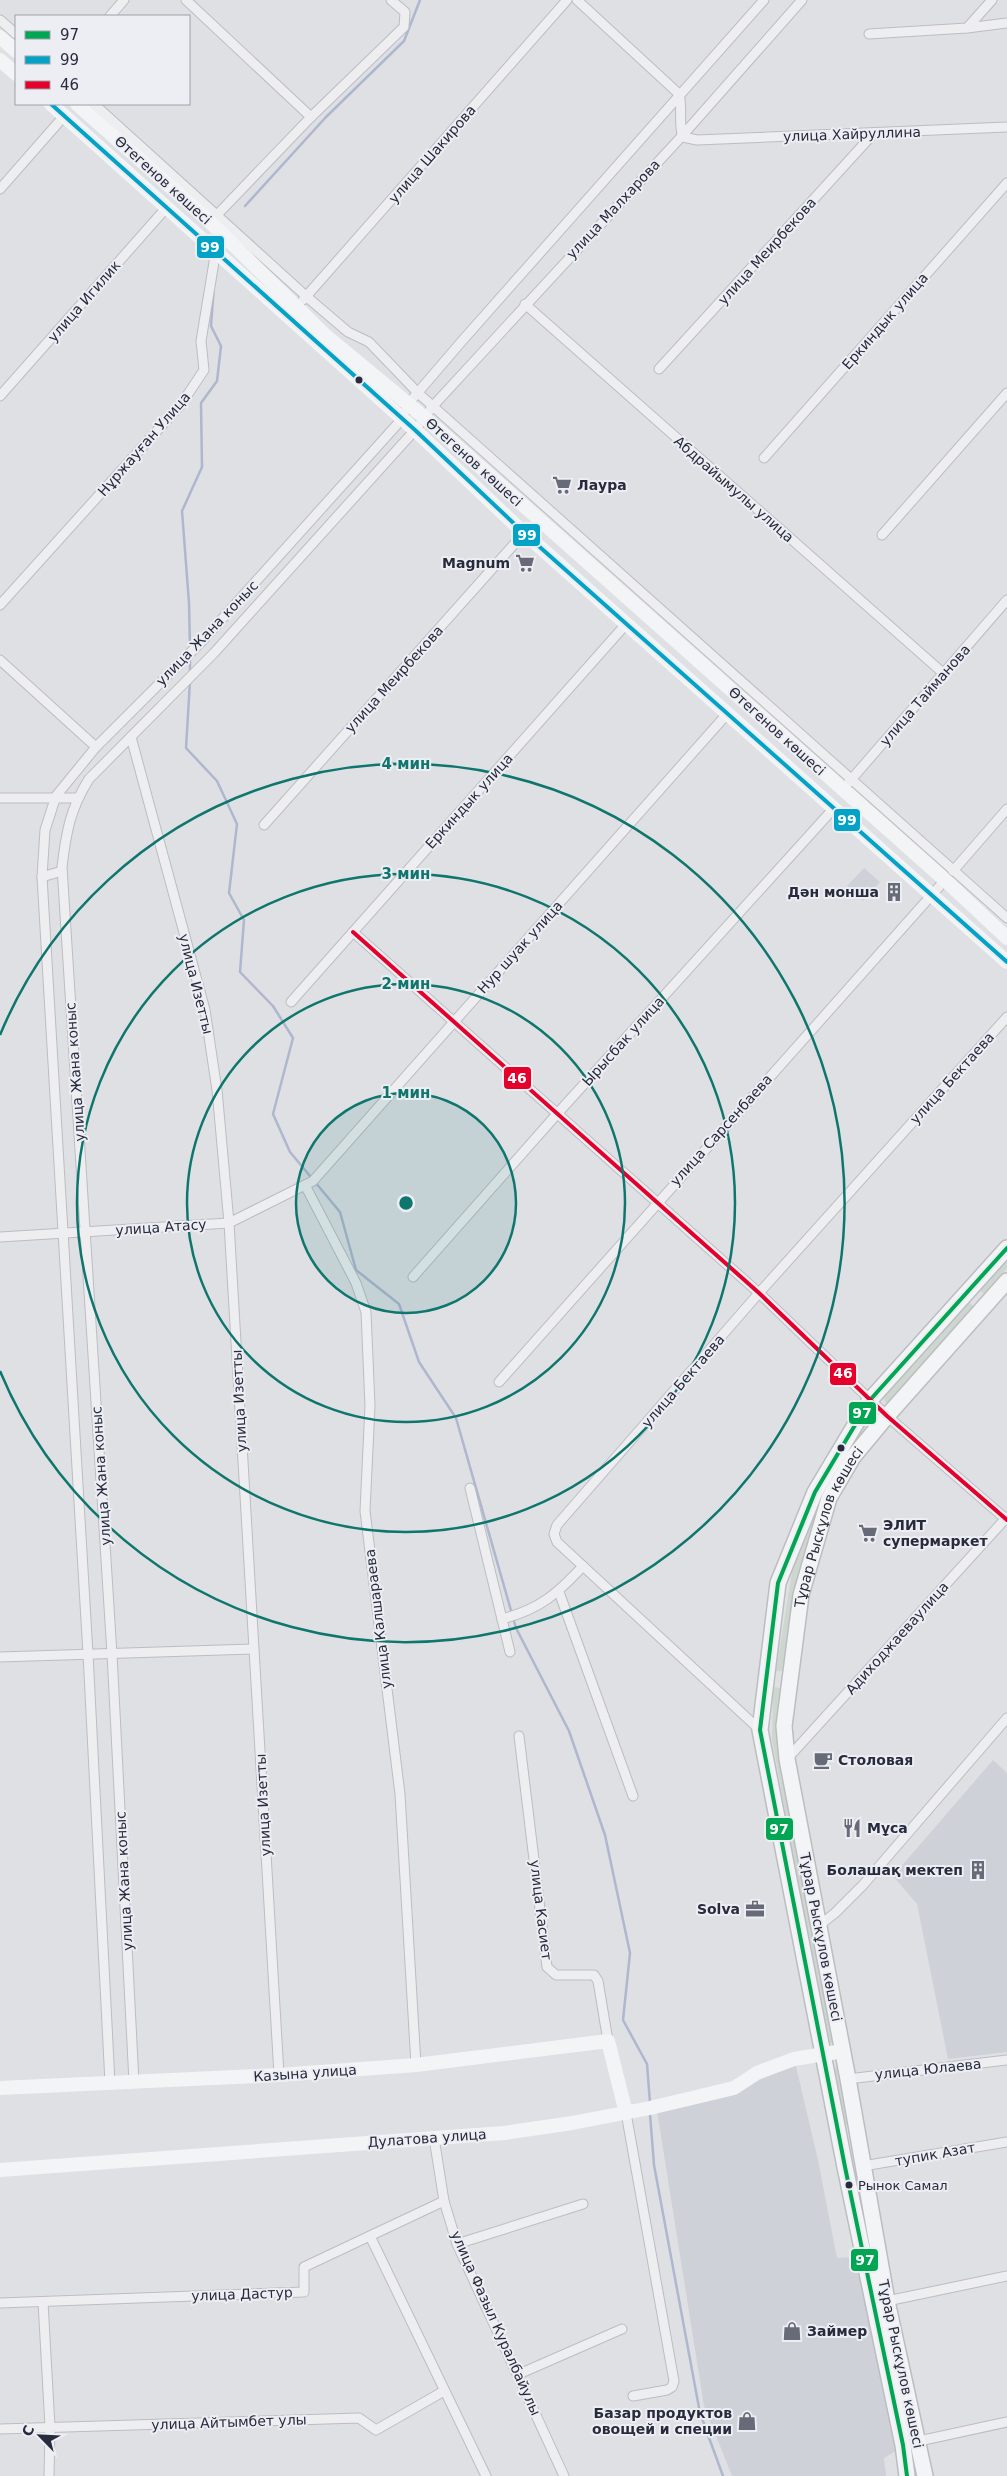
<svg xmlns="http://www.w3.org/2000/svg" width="1007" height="2476" font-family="'DejaVu Sans',sans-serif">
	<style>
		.built { fill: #cfd1d8 }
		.green { fill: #cdd7cf }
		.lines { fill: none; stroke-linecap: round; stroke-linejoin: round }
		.stream { stroke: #aeb7ce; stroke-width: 2.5 }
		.street-casing { stroke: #bcbdc1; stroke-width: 11 }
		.primary-casing { stroke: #bcbdc1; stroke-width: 18 }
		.street { stroke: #eeeef1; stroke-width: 9 }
		.secondary { stroke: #f3f4f5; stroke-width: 14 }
		.primary { stroke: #f3f4f5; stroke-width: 15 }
		.bus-1-casing { stroke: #eceef4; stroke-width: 8 }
		.bus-2-casing { stroke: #eceef4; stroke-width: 8 }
		.bus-3-casing { stroke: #eceef4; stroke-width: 8 }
		.bus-1 { stroke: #00a651; stroke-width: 4 }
		.bus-2 { stroke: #02a3c7; stroke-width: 4 }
		.bus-3 { stroke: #e4002b; stroke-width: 4 }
		.ring { fill: none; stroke: #0f766e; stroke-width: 2.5 }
		.bus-dot { fill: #272b3c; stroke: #eceef4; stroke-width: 2 }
		.labels { text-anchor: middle; stroke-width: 4; stroke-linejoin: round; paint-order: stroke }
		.bus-label { font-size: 13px; fill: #272b3c; stroke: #eceef4; text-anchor: start }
		.street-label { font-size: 14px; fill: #272b3c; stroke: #eceef4 }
		.poi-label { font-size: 14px; font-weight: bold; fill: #272b3c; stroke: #eceef4; text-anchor: start }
		.centre { fill: #0f766e; stroke: #eceef4; stroke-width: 2.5 }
		.ring-label { font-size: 15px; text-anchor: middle; font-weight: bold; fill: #0f766e; stroke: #eceef4; stroke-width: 4; stroke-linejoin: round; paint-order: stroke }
		.line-badge { stroke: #eceef4; stroke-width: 2 }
		.badge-label { font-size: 14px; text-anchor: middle; font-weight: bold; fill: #fff }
	</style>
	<rect width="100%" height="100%" fill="#dfe0e4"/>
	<g class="built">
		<polygon points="864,868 880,882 863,901 847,886"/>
		<polygon points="993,1760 1007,1773 1007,2052 948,2059 917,1904 893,1876"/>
		<polygon points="795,2062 818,2160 837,2258 855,2257 896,2451 884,2458 886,2476 732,2476 704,2406 657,2111"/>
	</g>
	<g class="green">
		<polygon points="1007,1255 1007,1268 984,1294 977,1288"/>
		<polygon points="968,1301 974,1307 887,1403 882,1397"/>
		<polygon points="871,1412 878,1416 824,1497 802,1560 782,1671 776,1671 794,1560 820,1494"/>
		<polygon points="773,1687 781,1688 778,1738 834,2043 827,2044 772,1739"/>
		<polygon points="838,2067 849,2124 843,2125 832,2068"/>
	</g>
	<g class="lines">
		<g class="stream">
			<polyline points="245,206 326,117 404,41 420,0"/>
			<polyline points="190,648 189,603 182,511 202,467 201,403 217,381 221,346 211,326 214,285"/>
			<polyline points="190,656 190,673"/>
			<polyline points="190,681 186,748 217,781 237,824 229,893 244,920 240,972 273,1006 293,1038 273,1114 290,1152 340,1212 356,1270 399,1304 419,1362 456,1418 516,1628 569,1731 605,1835 630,1953 623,2020 647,2064 650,2103"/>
			<polyline points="650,2114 654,2165 700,2413 723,2476"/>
		</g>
		<g class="street-casing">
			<g id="street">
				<polyline points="186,0 311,117"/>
				<path d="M577,0L679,94C683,109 678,125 683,137L697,140L1007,127"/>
				<polyline points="110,16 124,0"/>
				<polyline points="0,20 16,34"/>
				<polyline points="967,28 992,0"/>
				<polyline points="869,34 967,28 1007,23"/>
				<polyline points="94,104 307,297 348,332 369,342 418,393 1007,918"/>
				<polyline points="0,189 65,115"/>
				<polyline points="214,218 311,117 404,27 405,12 391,0"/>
				<polyline points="303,300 567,0"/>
				<polyline points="525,304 943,673"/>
				<polyline points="659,369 874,133"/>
				<polyline points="0,396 167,207"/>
				<polyline points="764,458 1007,183"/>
				<polyline points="882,535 1007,393"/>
				<polyline points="0,605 182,403 204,370 201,341 216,250"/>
				<polyline points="0,660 96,747"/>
				<polyline points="131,737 205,1010 217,1090 229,1223 279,2075"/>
				<polyline points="843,789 1007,600"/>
				<polyline points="0,798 77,798"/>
				<polyline points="264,825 524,533"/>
				<polyline points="953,871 1007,809"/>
				<polyline points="42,877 62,871"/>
				<polyline points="353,932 759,1293 887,1416 1007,1520"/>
				<polyline points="291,1002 627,623"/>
				<polyline points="305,1185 356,1283 366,1312 370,1406 365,1511 400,1794 416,2065"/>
				<polyline points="0,1237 229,1223 313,1181 727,714"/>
				<polyline points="413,1277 557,1114 835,807"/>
				<polyline points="499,1382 945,880"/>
				<polyline points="470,1488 510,1652"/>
				<polyline points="559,1592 633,1796"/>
				<path d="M502,1619C540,1609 557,1594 583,1566"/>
				<polyline points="0,1657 253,1649"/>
				<polyline points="760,1730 557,1542 554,1534 557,1525 759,1293 1007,1017"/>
				<polyline points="519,1736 547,1967 556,1975 594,1975 598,1981 608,2041"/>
				<polyline points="787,1759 1007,1517"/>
				<polyline points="820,1925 835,1913 863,1885 1007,1718"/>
				<polyline points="848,2079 1007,2060"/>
				<path d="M134,2082L112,1654L62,867C66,833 70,809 89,779L214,653L415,430L433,406L682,136L802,0"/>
				<polyline points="110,2083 88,1654 42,877 45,830 56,796 96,747 204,639 402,419 408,404 462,341 764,0"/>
				<polyline points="626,2113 674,2381 672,2387 667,2390 633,2396"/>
				<polyline points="434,2138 444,2201 457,2244 564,2476"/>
				<polyline points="863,2166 1007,2142"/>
				<polyline points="370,2236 486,2476"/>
				<polyline points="457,2244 583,2204"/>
				<polyline points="887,2301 1007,2276"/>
				<polyline points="43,2302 50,2427 49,2476"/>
				<polyline points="0,2303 304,2292 304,2267 444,2201"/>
				<polyline points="519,2374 622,2329"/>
				<polyline points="0,2429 359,2418 376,2430 444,2391"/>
				<polyline points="919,2441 1007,2422"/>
			</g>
		</g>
		<g class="primary-casing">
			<g id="primary">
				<polyline points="907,2476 903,2445 845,2167 760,1730 778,1583 815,1492 870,1400 1007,1248"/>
				<path id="s1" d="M925,2476L887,2301L848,2079L787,1759L784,1726L801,1595L829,1498L853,1457L887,1416L1007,1281"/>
			</g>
		</g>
		<use href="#street" class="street"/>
		<g class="secondary">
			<polyline points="0,37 16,51"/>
			<polyline points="0,60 16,74"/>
			<polyline points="51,104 415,430 524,533 1007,962"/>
			<polyline points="77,104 210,222 326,336 424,417 945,880 1007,938"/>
			<polyline points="0,2088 279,2075 416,2065 608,2041 626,2113"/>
			<polyline points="0,2170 504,2133 572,2123 650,2108 734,2088 757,2073 794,2059 843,2051"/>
		</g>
		<use href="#primary" class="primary"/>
		<g class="bus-1-casing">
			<polyline id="bus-1" points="907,2476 903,2445 845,2167 760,1730 778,1583 815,1492 870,1400 1007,1248"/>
		</g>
		<g class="bus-2-casing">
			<polyline id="bus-2" points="51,104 415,430 524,533 1007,962"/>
		</g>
		<g class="bus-3-casing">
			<polyline id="bus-3" points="353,932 759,1293 887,1416 1007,1520"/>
		</g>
		<use href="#bus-1" class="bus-1"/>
		<use href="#bus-2" class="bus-2"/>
		<use href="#bus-3" class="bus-3"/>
	</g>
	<circle cx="406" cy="1203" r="110" fill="#0f766e" fill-opacity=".12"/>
	<g class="ring">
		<circle cx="406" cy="1203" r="110"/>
		<circle cx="406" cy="1203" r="219"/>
		<circle cx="406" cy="1203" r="329"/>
		<path d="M0 1035A439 439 0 1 1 0 1371"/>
	</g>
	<defs>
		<g id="supermarket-bare" transform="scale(1.5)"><path d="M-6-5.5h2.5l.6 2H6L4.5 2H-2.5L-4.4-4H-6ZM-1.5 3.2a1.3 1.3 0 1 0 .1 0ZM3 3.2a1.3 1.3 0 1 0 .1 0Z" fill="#676a77" stroke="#eceef4" stroke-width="2.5" paint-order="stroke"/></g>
		<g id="building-bare" transform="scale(1.5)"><path d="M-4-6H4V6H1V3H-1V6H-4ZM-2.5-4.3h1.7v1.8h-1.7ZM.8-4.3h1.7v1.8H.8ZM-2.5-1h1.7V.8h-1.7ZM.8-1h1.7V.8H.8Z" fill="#676a77" stroke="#eceef4" stroke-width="2.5" paint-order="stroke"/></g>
		<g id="cafe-bare" transform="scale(1.5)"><path d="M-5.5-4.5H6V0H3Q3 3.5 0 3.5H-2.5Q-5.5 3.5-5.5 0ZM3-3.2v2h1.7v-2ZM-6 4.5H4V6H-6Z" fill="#676a77" stroke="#eceef4" stroke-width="2.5" paint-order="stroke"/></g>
		<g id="restaurant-bare" transform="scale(1.5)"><path d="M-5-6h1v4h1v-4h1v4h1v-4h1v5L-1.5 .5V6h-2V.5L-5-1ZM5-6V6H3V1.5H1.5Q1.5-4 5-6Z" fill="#676a77" stroke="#eceef4" stroke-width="2.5" paint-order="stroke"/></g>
		<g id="office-bare" transform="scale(1.5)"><path d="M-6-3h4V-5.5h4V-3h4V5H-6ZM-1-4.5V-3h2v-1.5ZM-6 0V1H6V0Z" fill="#676a77" stroke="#eceef4" stroke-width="2.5" paint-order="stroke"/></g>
		<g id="shop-bare" transform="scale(1.5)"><path d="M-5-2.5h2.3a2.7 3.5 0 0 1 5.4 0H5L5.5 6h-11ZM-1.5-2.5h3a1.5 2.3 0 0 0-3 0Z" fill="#676a77" stroke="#eceef4" stroke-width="2.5" paint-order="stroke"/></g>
	</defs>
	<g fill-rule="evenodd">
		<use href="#supermarket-bare" x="562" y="485"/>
		<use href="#supermarket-bare" x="525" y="563"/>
		<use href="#building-bare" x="894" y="892"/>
		<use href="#supermarket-bare" x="868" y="1533"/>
		<use href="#cafe-bare" x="823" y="1760"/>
		<use href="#restaurant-bare" x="852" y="1828"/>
		<use href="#building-bare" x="978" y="1870"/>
		<use href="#office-bare" x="755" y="1909"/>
		<use href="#shop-bare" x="792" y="2331"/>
		<use href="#shop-bare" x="747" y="2421"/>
	</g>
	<g class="bus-dot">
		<circle cx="359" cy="380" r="4.5"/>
		<circle cx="841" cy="1448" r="4.5"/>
		<circle cx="849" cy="2185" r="4.5"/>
	</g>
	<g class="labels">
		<g class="bus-label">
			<text x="858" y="2190">Рынок Самал</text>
		</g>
		<g class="street-label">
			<text transform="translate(852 134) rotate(-2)" y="5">улица Хайруллина</text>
			<text transform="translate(432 154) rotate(-49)" y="5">улица Шакирова</text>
			<text transform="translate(163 180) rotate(42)" y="5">Өтегенов көшесі</text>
			<text transform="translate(613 209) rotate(-47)" y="5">улица Малхарова</text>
			<text transform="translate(767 251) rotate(-48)" y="5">улица Меирбекова</text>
			<text transform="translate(84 301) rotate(-49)" y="5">улица Игилик</text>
			<text transform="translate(885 321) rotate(-49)" y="5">Еркиндык улица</text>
			<text transform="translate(144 444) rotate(-49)" y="5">Нұржауған Улица</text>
			<text transform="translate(474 462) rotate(42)" y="5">Өтегенов көшесі</text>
			<text transform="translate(734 489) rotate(41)" y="5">Абдрайымулы улица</text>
			<text transform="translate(207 633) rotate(-46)" y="5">улица Жана коныс</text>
			<text transform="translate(394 679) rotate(-48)" y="5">улица Меирбекова</text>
			<text transform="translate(925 695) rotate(-49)" y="5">улица Тайманова</text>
			<text transform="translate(777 731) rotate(42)" y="5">Өтегенов көшесі</text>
			<text transform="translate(469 801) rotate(-48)" y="5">Еркиндык улица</text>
			<text transform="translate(520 947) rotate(-48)" y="5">Нур шуак улица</text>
			<text transform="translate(196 984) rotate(76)" y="5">улица Изетты</text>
			<text transform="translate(623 1041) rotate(-48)" y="5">Ырысбак улица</text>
			<text transform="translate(75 1072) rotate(-94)" y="5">улица Жана коныс</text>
			<text transform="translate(952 1078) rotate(-48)" y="5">улица Бектаева</text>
			<text transform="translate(721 1130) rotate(-48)" y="5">улица Сарсенбаева</text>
			<text transform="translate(161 1227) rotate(-4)" y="5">улица Атасу</text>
			<text transform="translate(683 1381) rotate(-49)" y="5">улица Бектаева</text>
			<text transform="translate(239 1401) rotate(-93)" y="5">улица Изетты</text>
			<text transform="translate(101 1476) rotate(-94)" y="5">улица Жана коныс</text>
			<text dy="5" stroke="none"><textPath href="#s1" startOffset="969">Тұрар Рыскұлов көшесі</textPath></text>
			<text transform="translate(378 1619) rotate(-97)" y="5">улица Калшараева</text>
			<text transform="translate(897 1638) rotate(-48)" y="5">Адиходжаеваулица</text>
			<text transform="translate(263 1805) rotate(-93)" y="5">улица Изетты</text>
			<text transform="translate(124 1881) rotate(-93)" y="5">улица Жана коныс</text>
			<text transform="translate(541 1910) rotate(83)" y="5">улица Касиет</text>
			<text transform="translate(821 1937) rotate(79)" y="5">Тұрар Рыскұлов көшесі</text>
			<text transform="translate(928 2069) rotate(-6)" y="5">улица Юлаева</text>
			<text transform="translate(305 2073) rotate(-4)" y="5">Казына улица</text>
			<text transform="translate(427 2138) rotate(-4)" y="5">Дулатова улица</text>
			<text transform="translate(935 2154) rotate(-10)" y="5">тупик Азат</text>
			<text transform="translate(242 2294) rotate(-2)" y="5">улица Дастур</text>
			<text transform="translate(496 2323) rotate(66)" y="5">улица Фазыл Куралбайулы</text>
			<text transform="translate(901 2364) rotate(78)" y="5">Тұрар Рыскұлов көшесі</text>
			<text transform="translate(229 2422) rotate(-2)" y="5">улица Айтымбет улы</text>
		</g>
		<g class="poi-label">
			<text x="577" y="490">Лаура</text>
			<text x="510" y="568" text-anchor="end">Magnum</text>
			<text x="879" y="897" text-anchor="end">Дән монша</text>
			<text x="883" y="1530">ЭЛИТ<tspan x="883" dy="16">супермаркет</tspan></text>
			<text x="838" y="1765">Столовая</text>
			<text x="867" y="1833">Мұса</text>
			<text x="963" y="1875" text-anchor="end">Болашақ мектеп</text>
			<text x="740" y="1914" text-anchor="end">Solva</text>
			<text x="807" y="2336">Займер</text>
			<text x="732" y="2418" text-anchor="end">Базар продуктов<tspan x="732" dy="16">овощей и специи</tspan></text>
		</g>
	</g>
	<circle cx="406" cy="1203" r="8" class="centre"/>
	<g class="ring-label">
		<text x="406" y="769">4 мин</text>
		<text x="406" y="879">3 мин</text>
		<text x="406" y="989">2 мин</text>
		<text x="406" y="1098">1 мин</text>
	</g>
	<g class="line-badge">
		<rect x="196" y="235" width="29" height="24" rx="5" fill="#02a3c7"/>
		<rect x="512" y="523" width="29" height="24" rx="5" fill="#02a3c7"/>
		<rect x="833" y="808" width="28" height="24" rx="5" fill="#02a3c7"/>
		<rect x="503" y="1066" width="29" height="24" rx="5" fill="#e4002b"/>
		<rect x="829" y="1362" width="28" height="24" rx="5" fill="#e4002b"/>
		<rect x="848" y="1401" width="29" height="24" rx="5" fill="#00a651"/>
		<rect x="765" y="1817" width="29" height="24" rx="5" fill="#00a651"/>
		<rect x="850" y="2248" width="29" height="24" rx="5" fill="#00a651"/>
	</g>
	<g class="badge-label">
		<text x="210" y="252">99</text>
		<text x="527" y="540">99</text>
		<text x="847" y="825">99</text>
		<text x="517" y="1083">46</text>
		<text x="843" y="1378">46</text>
		<text x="862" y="1418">97</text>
		<text x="779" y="1834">97</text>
		<text x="865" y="2265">97</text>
	</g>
	<rect x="15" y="15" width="175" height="90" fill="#eceef4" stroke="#9da0aa"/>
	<rect x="25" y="31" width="25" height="8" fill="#00a651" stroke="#9da0aa"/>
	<text x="60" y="40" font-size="15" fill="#272b3c">97</text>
	<rect x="25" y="56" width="25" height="8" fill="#02a3c7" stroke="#9da0aa"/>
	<text x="60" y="65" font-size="15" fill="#272b3c">99</text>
	<rect x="25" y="81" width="25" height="8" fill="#e4002b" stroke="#9da0aa"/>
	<text x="60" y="90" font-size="15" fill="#272b3c">46</text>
	<g transform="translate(40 2436) rotate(294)" stroke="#eceef4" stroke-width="4" paint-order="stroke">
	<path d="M0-4L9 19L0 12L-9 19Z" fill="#272b3c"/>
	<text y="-8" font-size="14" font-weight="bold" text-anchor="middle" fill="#272b3c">С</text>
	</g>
</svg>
